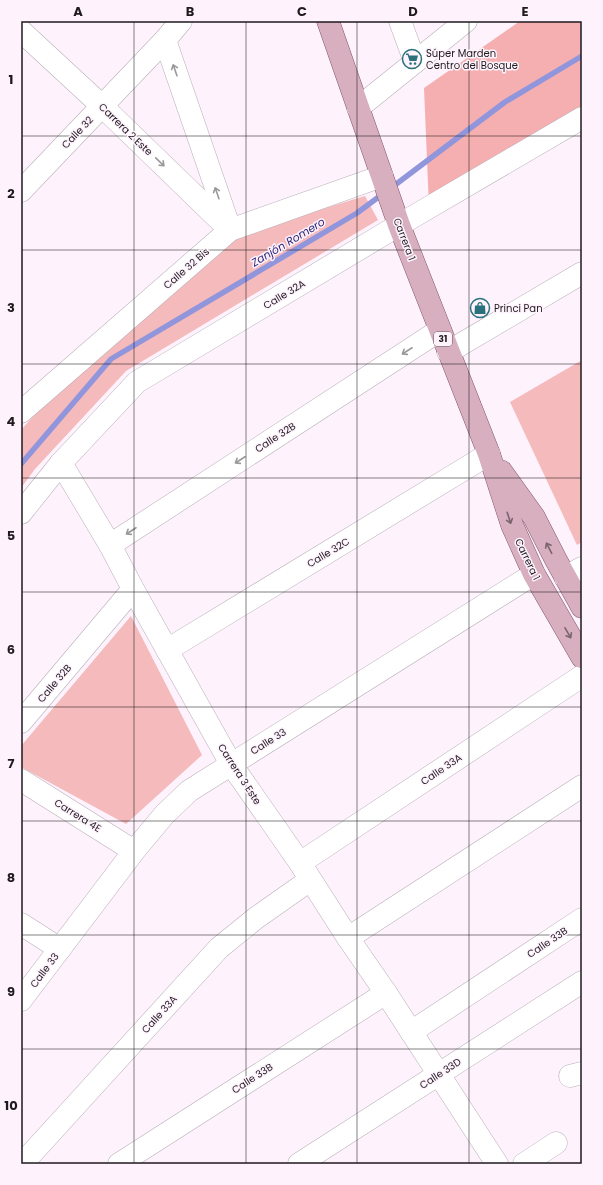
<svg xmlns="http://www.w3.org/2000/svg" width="603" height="1185" font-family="Poppins,sans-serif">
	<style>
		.green { fill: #f5babb }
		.forest { fill: #f5afb0 }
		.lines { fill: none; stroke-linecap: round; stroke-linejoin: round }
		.stream { stroke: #9095dc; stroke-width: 5.5 }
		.minor-casing { stroke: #b9afb8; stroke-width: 23 }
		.major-casing { stroke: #85586b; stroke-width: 23 }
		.minor { stroke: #fff; stroke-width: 22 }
		.major { stroke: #d7afbf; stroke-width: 22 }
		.oneway { stroke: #9a989a }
		.oneway2 { stroke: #7a646e }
		.grid { fill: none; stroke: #1e1a1e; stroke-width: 1; stroke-opacity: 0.55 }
		.labels { text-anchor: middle; stroke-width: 3; stroke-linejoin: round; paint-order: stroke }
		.shield { fill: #fef3fd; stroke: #615b61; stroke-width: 1 }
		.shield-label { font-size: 9px; font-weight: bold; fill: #1e1a1e }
		.poi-label { font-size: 10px; fill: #1e1a1e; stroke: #fef3fd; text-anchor: start }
		.street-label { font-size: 10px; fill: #1e1a1e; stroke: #fef3fd }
		.water-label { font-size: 11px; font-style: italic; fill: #2e2779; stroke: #fef3fd }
		.neatline { fill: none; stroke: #1e1a1e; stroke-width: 1.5 }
		.grid-label { font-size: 13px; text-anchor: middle; font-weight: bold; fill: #1e1a1e }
	</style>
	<rect width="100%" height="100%" fill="#fef3fd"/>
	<g class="green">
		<polygon points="365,196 378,220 126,371 35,469 21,488 21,430 45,403 223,239"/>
		<polygon points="582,360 582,542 577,545 510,402"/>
		<polygon points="131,616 202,755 126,824 21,767 21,746"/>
	</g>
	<polygon class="forest" points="520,21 582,21 582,119 429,208 424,88"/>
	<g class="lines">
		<g class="stream">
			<polyline points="391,188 505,102 582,56"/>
			<polyline points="21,464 111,359 357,213 384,193"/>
		</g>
		<g class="minor-casing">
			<g id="minor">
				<polyline points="400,21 415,62"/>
				<polyline points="21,31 102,106 230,230"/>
				<polyline points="165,40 229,226"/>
				<polyline points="358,108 466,21"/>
				<polyline points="21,191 165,40 181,21"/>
				<polyline points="448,352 582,273"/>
				<polyline points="21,412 230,230 382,176"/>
				<polyline points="61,463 110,545 133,589 231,764 300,863 348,938 386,993 497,1164"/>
				<polyline points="21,513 61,463 137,382 399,225 582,118"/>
				<polyline points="110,545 440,330"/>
				<polyline points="565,577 582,568"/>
				<polyline points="167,650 489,454"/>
				<polyline points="21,722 133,589"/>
				<polyline points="21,780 134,851"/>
				<polyline points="300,863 582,676"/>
				<polyline points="21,924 60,949"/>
				<polyline points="348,938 582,786"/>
				<polyline points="21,1000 134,851 164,815 189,791 534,574"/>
				<polyline points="411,1032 582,919"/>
				<polyline points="570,1076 582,1073"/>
				<polyline points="22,1164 219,948 256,918 310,880"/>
				<polyline points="119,1164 386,993"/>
				<polyline points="299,1164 582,982"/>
				<polyline points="524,1164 556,1143"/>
			</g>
		</g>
		<g class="major-casing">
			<g id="major">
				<polyline points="328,21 399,225 489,454 512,525 534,574 582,657"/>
				<polyline points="501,471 534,517 556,560 582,607"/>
			</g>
		</g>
		<use href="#minor" class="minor"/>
		<use href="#major" class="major"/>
	</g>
	<defs><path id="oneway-shaft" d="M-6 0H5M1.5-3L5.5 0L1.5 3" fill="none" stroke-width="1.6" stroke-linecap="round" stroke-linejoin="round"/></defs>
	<g class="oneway">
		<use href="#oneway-shaft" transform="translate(175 70) rotate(-109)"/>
		<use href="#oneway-shaft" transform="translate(160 162) rotate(44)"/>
		<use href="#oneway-shaft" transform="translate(217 193) rotate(-109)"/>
		<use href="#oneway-shaft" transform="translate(407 351) rotate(147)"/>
		<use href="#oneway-shaft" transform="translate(240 460) rotate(147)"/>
		<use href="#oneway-shaft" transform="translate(131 531) rotate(147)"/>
	</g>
	<g class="oneway2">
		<use href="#oneway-shaft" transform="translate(509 518) rotate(72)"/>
		<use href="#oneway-shaft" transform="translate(549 548) rotate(-117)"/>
		<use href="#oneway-shaft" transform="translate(568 633) rotate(60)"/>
	</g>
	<path class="grid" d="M134,21V1164M246,21V1164M357,21V1164M469,21V1164M21,136H582M21,250H582M21,364H582M21,478H582M21,592H582M21,707H582M21,821H582M21,935H582M21,1049H582"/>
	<defs>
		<g id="supermarket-ring" transform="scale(1)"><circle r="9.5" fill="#fef3fd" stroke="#29727b" stroke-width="1.5"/><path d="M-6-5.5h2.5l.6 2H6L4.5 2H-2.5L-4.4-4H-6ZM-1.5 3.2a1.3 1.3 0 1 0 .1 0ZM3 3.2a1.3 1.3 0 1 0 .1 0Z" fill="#29727b"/></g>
		<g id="shop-ring" transform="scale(1)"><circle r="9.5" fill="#fef3fd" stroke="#29727b" stroke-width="1.5"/><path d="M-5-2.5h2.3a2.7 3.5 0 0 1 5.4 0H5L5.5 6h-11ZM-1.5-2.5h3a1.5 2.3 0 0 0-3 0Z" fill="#29727b"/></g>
	</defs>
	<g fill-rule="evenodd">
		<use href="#supermarket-ring" x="412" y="59"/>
		<use href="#shop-ring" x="480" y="308"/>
	</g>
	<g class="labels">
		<rect class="shield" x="434" y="332" width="18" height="14" rx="3"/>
		<g class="shield-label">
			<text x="443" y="342">31</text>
		</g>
		<g class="poi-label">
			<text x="426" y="57">Súper Marden<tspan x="426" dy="12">Centro del Bosque</tspan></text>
			<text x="494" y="312">Princi Pan</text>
		</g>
		<g class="street-label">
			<text transform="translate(126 129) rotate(44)" y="4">Carrera 2 Este</text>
			<text transform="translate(77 132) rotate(-46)" y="4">Calle 32</text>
			<text transform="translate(405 239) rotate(69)" y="4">Carrera 1</text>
			<text transform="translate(186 268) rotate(-41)" y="4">Calle 32 Bis</text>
			<text transform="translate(284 294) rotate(-31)" y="4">Calle 32A</text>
			<text transform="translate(275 437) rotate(-33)" y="4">Calle 32B</text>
			<text transform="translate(328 552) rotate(-31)" y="4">Calle 32C</text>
			<text transform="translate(528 559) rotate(64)" y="4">Carrera 1</text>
			<text transform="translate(54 683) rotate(-50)" y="4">Calle 32B</text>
			<text transform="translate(268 741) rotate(-32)" y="4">Calle 33</text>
			<text transform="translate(441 769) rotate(-34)" y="4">Calle 33A</text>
			<text transform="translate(240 774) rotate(57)" y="4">Carrera 3 Este</text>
			<text transform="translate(78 815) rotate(32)" y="4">Carrera 4E</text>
			<text transform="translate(547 942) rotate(-34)" y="4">Calle 33B</text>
			<text transform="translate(44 970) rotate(-53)" y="4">Calle 33</text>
			<text transform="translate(159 1014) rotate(-48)" y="4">Calle 33A</text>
			<text transform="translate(440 1073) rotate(-33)" y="4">Calle 33D</text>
			<text transform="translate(252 1078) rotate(-33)" y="4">Calle 33B</text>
		</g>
		<g class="water-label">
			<text transform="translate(288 242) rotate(-31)" y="4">Zanjón Romero</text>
		</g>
	</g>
	<rect width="603" height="1185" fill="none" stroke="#fef3fd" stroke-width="44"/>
	<rect x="22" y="22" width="559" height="1141" class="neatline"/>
	<g class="grid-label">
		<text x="78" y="16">A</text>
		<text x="190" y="16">B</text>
		<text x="302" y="16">C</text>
		<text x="413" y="16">D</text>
		<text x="525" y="16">E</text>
		<text x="11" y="84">1</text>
		<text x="11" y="198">2</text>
		<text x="11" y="312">3</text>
		<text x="11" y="426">4</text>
		<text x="11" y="540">5</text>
		<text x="11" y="654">6</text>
		<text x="11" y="768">7</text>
		<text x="11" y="882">8</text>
		<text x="11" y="996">9</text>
		<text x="11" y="1110">10</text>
	</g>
</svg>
